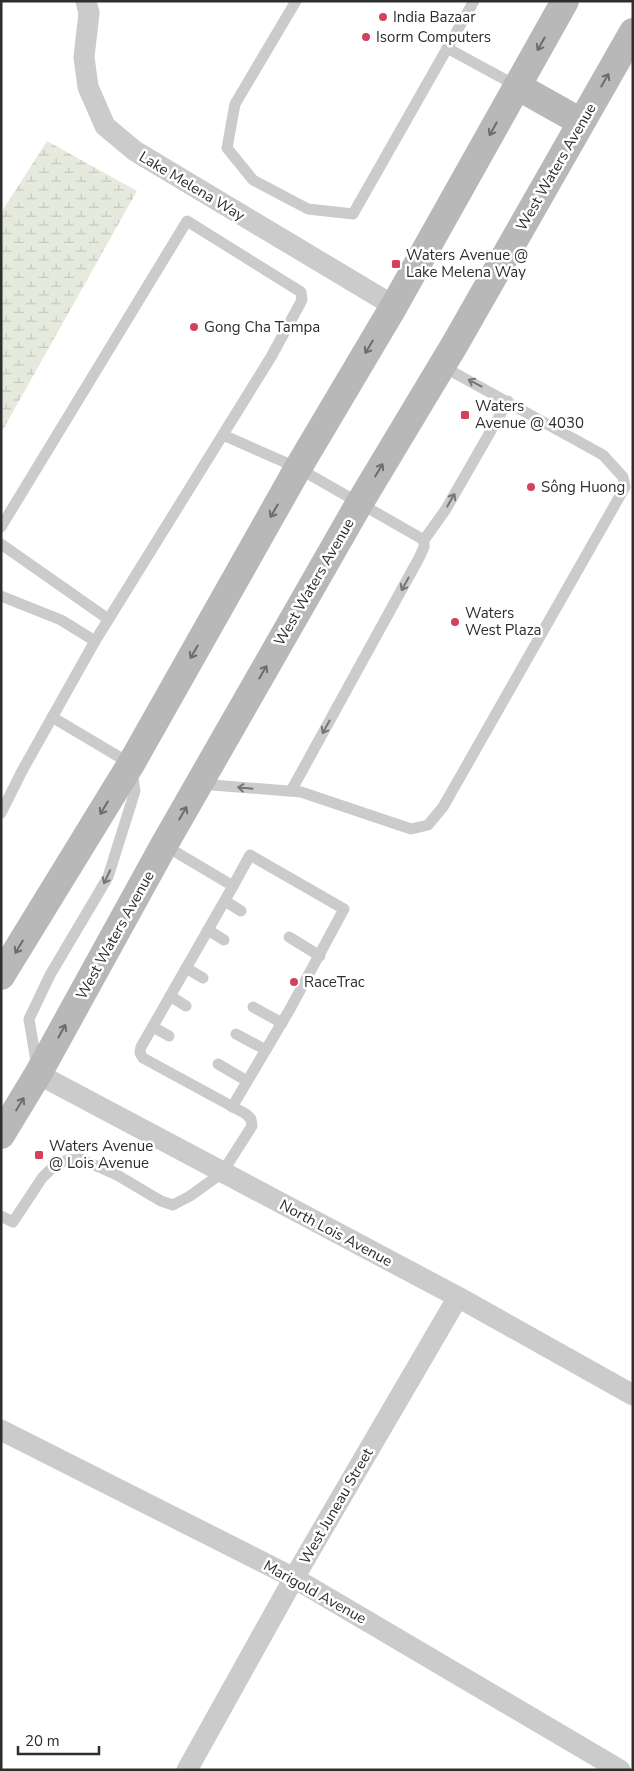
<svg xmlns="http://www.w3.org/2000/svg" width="634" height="1771" font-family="'Nunito Sans',sans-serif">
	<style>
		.wetland { fill: url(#wetland-marsh) }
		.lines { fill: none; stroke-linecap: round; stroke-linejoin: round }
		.service { stroke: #cbcbcb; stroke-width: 11 }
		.minor { stroke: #cbcbcb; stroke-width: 21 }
		.secondary { stroke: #b8b8b8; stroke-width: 28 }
		.oneway { stroke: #6c6c6c }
		.oneway2 { stroke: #757575 }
		.poi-dot { fill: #d2425c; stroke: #fff; stroke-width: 2 }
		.labels { text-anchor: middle; stroke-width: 5; stroke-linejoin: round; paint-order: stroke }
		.poi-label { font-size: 15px; fill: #2e2e2e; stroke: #fff; text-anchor: start }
		.street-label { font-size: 15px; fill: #2e2e2e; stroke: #fff }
	</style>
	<defs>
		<pattern id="wetland-marsh" width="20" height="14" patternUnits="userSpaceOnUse" patternTransform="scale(1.25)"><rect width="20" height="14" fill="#e5eadd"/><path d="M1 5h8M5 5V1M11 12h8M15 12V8" fill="none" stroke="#c5c9be"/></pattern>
	</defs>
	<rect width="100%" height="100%" fill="#fff"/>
	<polygon class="wetland" points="47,141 137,191 1,433 1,213"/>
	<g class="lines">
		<g class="service">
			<polyline points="296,1 235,104 227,148 253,180 308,209 353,214 474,1"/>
			<polyline points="447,48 517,86"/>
			<polyline points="223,435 298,468 424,540"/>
			<polyline points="1,527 187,221 301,292 302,300 271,357 95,641"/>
			<polyline points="1,544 108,619"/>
			<polyline points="1,596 61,620 95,641 22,771 1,813"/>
			<polyline points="200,784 301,792 411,829 428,825 443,807 625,487 623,477 603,455 442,366"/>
			<polyline points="291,791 419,558 424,547 424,540 446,509 508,401"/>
			<polyline points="225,901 241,911"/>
			<polyline points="208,930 224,940"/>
			<polyline points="289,937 320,956"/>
			<polyline points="186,968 203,978"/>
			<polyline points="170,996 186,1006"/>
			<polyline points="253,1007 282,1023"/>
			<polyline points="153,1027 169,1036"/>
			<polyline points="236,1034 266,1050"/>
			<polyline points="218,1064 247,1081"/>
			<polyline points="37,1067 29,1019 50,975 108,877 135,791 131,764 52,717"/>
			<polyline points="232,1107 290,1009 344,909 250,855 233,886"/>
			<polyline points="1,1216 13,1222 42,1178 55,1165 67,1160 81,1159 117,1175 161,1201 173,1205 190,1196 222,1173 252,1126 251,1119 246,1114 143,1058 140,1053 141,1047 233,886 164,845"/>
		</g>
		<g class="minor">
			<polyline points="86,1 89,13 84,57 88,87 105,126 135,151 394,306"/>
			<polyline points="38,1074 458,1297 633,1395"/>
			<polyline points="1,1430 294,1578 620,1770"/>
			<polyline points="187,1770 294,1578 458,1297"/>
		</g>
		<g class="secondary">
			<polyline points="517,86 581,122"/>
			<polyline points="1,976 131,764 298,468 394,306 565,1"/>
			<polyline points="1,1135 38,1074 164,845 359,504 455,344 633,32"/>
		</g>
	</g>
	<defs><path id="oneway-shaft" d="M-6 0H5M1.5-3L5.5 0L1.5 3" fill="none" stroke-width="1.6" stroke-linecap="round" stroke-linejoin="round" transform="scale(1.25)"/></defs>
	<g class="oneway">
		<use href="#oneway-shaft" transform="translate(541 44) rotate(119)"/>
		<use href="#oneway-shaft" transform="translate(605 80) rotate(-60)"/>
		<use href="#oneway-shaft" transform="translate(493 129) rotate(119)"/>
		<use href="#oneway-shaft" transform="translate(369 347) rotate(121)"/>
		<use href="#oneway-shaft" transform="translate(379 470) rotate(-59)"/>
		<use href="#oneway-shaft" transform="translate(274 511) rotate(120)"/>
		<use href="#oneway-shaft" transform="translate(194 652) rotate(120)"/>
		<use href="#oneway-shaft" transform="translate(263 672) rotate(-60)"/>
		<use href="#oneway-shaft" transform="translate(104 808) rotate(121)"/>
		<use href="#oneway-shaft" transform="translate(183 813) rotate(-60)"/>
		<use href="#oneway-shaft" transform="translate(19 947) rotate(121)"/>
		<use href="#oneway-shaft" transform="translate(62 1031) rotate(-61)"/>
		<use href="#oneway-shaft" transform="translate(20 1104) rotate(-59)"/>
	</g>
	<g class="oneway2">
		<use href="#oneway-shaft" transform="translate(475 383) rotate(-152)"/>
		<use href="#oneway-shaft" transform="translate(451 500) rotate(-60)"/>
		<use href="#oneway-shaft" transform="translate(405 584) rotate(119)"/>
		<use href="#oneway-shaft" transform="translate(326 727) rotate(119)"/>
		<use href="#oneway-shaft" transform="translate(245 788) rotate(-174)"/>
		<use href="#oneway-shaft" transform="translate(107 877) rotate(115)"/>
	</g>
	<g class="poi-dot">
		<circle cx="383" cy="17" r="5"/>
		<circle cx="366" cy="37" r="5"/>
		<rect x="391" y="259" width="10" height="10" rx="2.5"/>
		<circle cx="194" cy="327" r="5"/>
		<rect x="460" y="410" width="10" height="10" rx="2.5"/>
		<circle cx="531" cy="487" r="5"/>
		<circle cx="455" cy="622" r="5"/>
		<circle cx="294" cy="982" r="5"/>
		<rect x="34" y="1150" width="10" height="10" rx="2.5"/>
	</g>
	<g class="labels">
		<g class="poi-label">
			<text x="393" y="22">India Bazaar</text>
			<text x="376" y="42">Isorm Computers</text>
			<text x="406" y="260">Waters Avenue @<tspan x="406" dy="17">Lake Melena Way</tspan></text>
			<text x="204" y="332">Gong Cha Tampa</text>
			<text x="475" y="411">Waters<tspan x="475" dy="17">Avenue @ 4030</tspan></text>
			<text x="541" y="492">Sông Huong</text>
			<text x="465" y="618">Waters<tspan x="465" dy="17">West Plaza</tspan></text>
			<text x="304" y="987">RaceTrac</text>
			<text x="49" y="1151">Waters Avenue<tspan x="49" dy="17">@ Lois Avenue</tspan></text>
		</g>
		<g class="street-label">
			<text transform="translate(556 167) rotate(-60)" y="5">West Waters Avenue</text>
			<text transform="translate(192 186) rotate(31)" y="5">Lake Melena Way</text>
			<text transform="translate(314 582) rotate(-60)" y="5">West Waters Avenue</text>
			<text transform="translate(115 935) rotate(-61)" y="5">West Waters Avenue</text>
			<text transform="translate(336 1233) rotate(28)" y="5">North Lois Avenue</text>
			<text transform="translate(336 1506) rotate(-60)" y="5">West Juneau Street</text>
			<text transform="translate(315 1592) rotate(29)" y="5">Marigold Avenue</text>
		</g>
	</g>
	<rect width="634" height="1771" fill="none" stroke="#2e2e2e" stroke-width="5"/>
	<path d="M18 1746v8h81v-8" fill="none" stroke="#2e2e2e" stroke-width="2.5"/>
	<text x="25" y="1746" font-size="15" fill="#2e2e2e" stroke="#ffffff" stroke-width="4" paint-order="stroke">20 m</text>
</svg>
